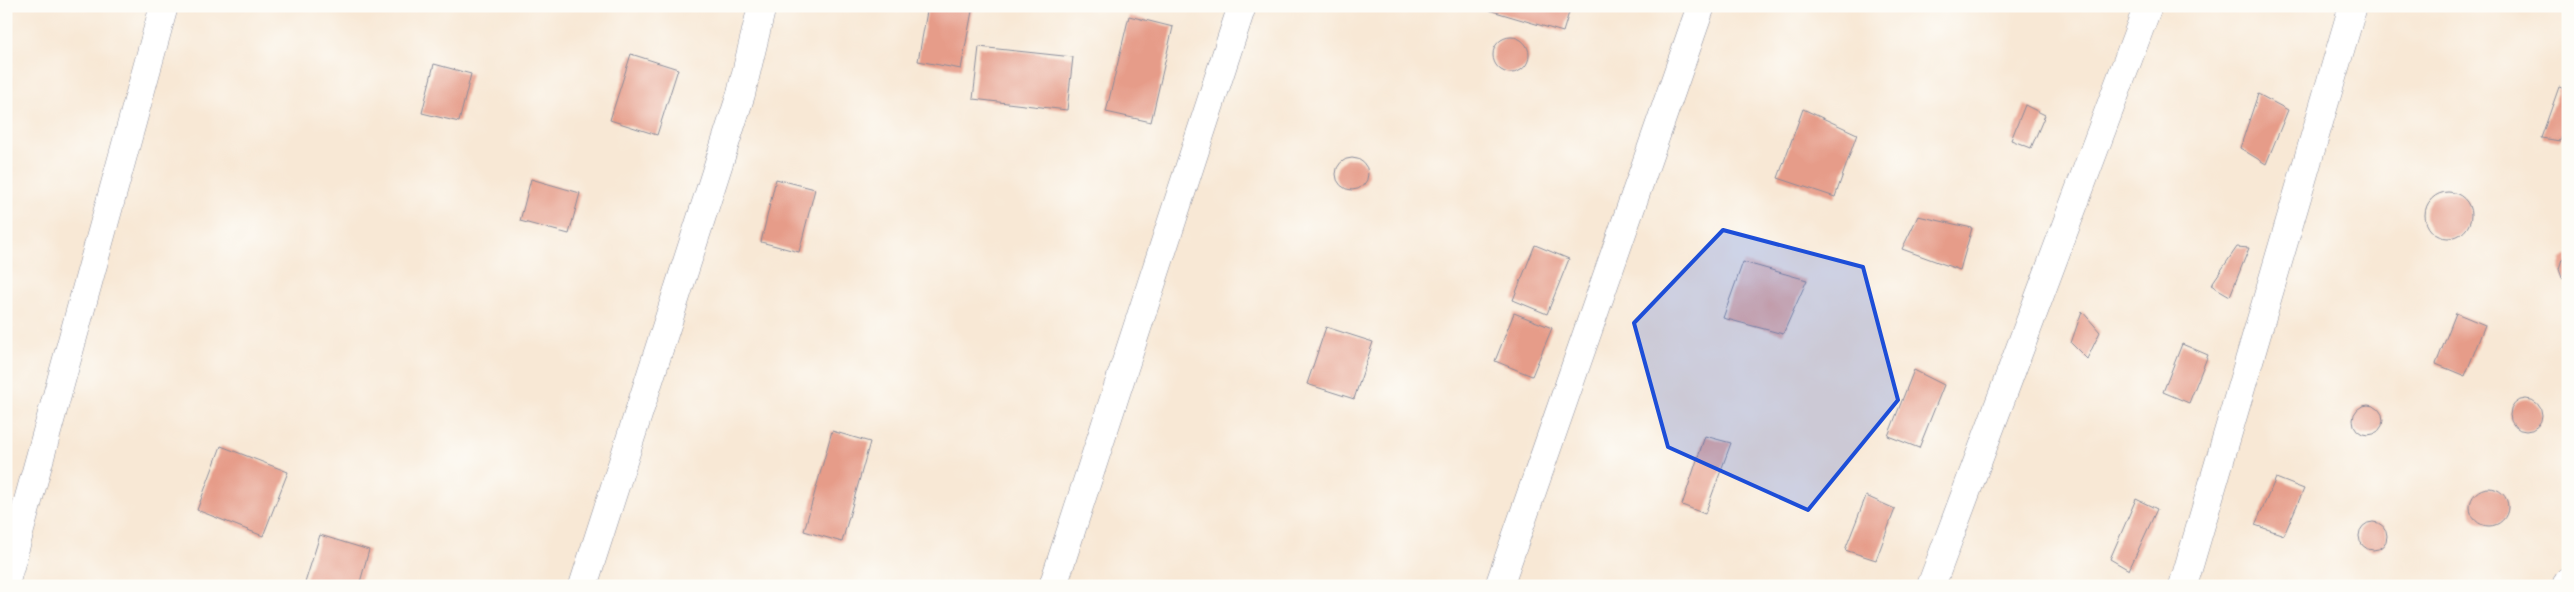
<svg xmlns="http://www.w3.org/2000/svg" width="2574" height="592" font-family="Caveat,sans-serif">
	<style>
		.building { fill: #e69c89 }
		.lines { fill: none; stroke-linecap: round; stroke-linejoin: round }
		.minor-casing { stroke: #8a8c9a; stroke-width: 29 }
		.minor { stroke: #fff; stroke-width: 28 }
		.marked { fill: #1d4ed8; fill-opacity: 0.2; stroke: #1d4ed8; stroke-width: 4; stroke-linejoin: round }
	</style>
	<rect width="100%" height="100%" fill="#fdfcf7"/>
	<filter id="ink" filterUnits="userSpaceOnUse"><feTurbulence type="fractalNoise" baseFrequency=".02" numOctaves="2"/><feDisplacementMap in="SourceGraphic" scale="10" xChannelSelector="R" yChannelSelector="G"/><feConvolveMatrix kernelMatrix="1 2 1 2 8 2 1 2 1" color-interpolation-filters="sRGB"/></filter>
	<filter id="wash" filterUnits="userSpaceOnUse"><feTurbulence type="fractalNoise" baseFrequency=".0096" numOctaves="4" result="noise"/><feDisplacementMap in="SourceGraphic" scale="20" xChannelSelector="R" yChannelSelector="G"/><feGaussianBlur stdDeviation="1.12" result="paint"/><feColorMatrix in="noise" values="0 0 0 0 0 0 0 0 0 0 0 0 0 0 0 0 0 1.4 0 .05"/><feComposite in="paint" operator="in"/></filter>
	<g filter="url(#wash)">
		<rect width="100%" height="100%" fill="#f8e8d5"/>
		<g id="blocks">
			<g class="building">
				<polygon points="928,6 973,6 961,69 918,61"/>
				<polygon points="1482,6 1571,6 1563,32 1482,8"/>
				<polygon points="1129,16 1173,27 1151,122 1106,112"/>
				<circle cx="1511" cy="55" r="18"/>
				<polygon points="979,47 1073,57 1067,110 973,99"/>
				<polygon points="631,54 678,69 657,135 610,120"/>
				<polygon points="434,64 471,74 459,122 422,113"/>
				<polygon points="2559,87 2568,90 2568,123 2560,141 2541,138"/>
				<polygon points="2258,94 2288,110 2266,164 2240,148"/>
				<polygon points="2025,105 2045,115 2031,148 2011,140"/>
				<polygon points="1803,109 1857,134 1835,197 1778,178"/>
				<circle cx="1352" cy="174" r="16"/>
				<polygon points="531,179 580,193 569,234 520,221"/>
				<polygon points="776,179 815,189 799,252 761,242"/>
				<circle cx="2448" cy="215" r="23"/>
				<polygon points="1918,216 1972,228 1960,270 1902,249"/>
				<polygon points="1535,245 1569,259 1547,314 1513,300"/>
				<polygon points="2237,247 2249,248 2230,296 2211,285"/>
				<polygon points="2568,255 2568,283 2562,278 2559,269 2562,259"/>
				<polygon points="1743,262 1807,280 1783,334 1723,318"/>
				<polygon points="2082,311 2100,332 2087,359 2071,343"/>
				<polygon points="1514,313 1552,328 1532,376 1495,361"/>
				<polygon points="2456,313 2485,325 2465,376 2436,364"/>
				<polygon points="1326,327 1373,342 1354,399 1307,384"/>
				<polygon points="2182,344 2208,355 2189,403 2163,392"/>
				<polygon points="1914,370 1944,385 1919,448 1888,436"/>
				<circle cx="2526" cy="415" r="16"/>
				<circle cx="2368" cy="420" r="15"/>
				<polygon points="832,431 870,442 842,542 804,531"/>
				<polygon points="1705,436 1731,443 1705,514 1682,505"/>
				<polygon points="221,446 288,472 263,536 197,510"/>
				<polygon points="2276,478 2304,489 2284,535 2255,525"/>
				<circle cx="2489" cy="507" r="19"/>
				<polygon points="1866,496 1895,509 1876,560 1845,550"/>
				<polygon points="2136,499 2157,509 2129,570 2110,559"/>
				<circle cx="2373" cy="536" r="14"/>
				<polygon points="320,535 369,550 359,586 304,586"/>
			</g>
		</g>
	</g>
	<g filter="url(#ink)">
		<use href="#blocks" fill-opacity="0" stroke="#8a8c9a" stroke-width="1"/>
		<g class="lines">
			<g class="minor-casing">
				<g id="minor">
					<polyline points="6,581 164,6"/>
					<polyline points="583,586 741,94 762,6"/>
					<polyline points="1053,586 1242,6"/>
					<polyline points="1499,586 1701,6"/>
					<polyline points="1931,586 2148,6"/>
					<polyline points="2183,586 2353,6"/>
					<polyline points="2566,586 2568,581"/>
				</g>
			</g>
			<use href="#minor" class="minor"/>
		</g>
	</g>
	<path class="marked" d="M1723,230L1863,267L1898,400L1808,510L1668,447L1634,323Z"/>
	<rect width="2574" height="592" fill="none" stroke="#fdfcf7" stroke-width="25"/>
</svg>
